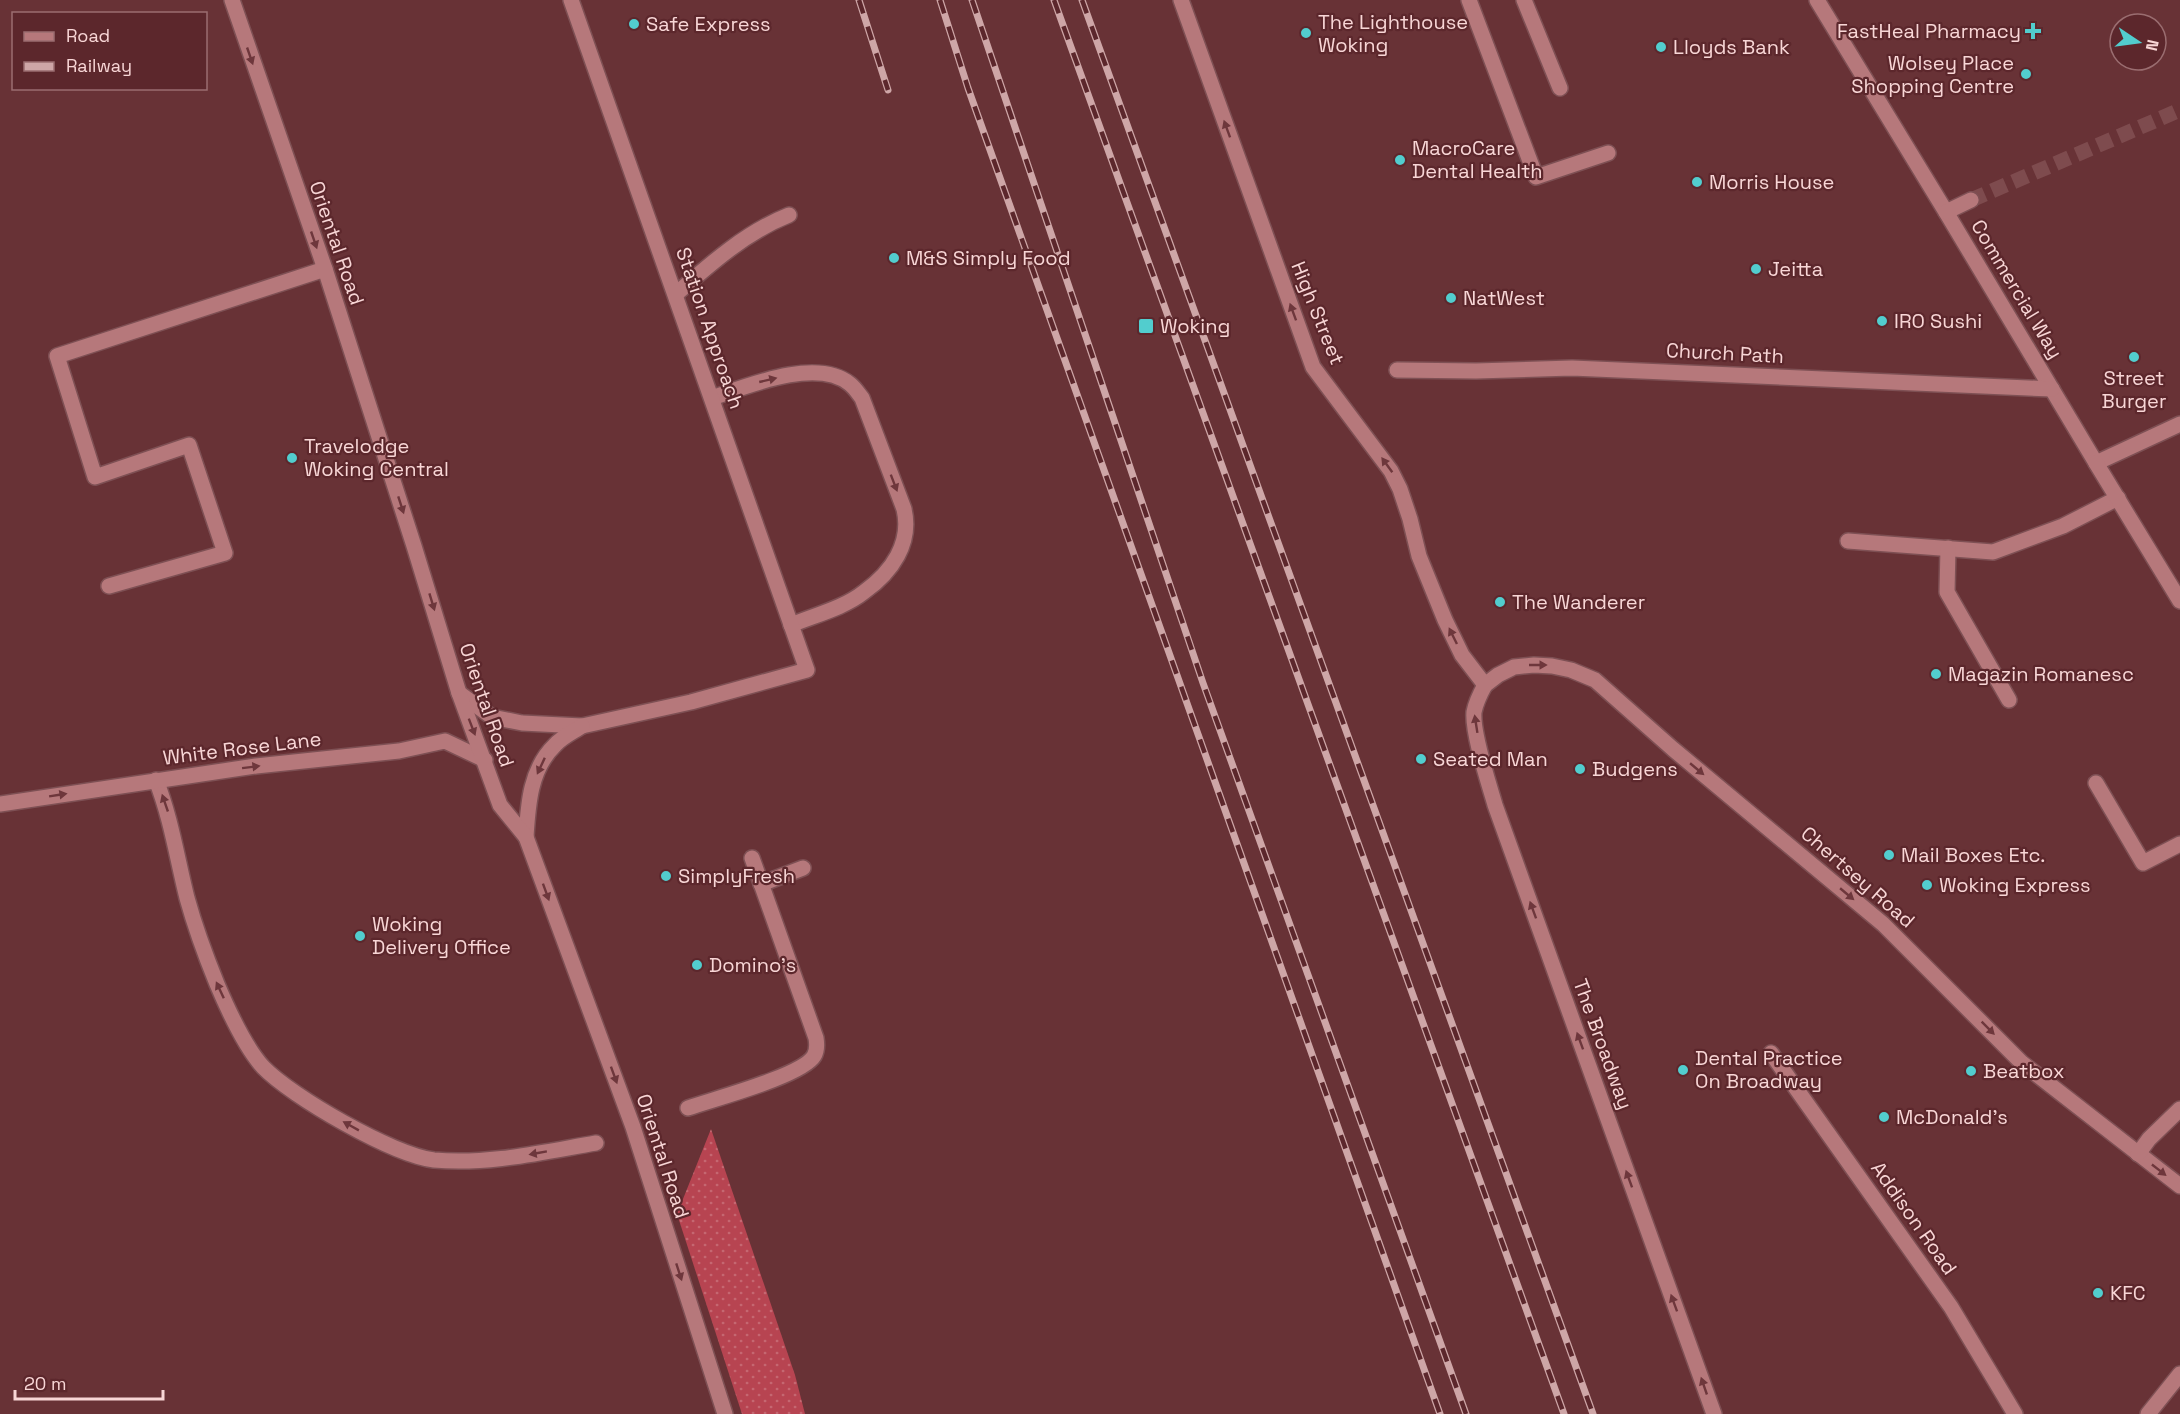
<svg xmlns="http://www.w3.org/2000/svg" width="2180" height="1414" font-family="'Space Grotesk',sans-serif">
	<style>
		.grass { fill: url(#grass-dots) }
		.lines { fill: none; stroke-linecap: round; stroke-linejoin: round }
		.pedestrian-tunnel { stroke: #7e4b4e; stroke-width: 15; stroke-dasharray: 15 8; stroke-linecap: butt }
		.service-casing { stroke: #7e5054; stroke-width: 18 }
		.pedestrian-casing { stroke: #7e5054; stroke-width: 18 }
		.minor-casing { stroke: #7e5054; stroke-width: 18 }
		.tertiary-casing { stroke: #7e5054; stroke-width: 18 }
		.service { stroke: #b6787b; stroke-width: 15 }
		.pedestrian { stroke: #b6787b; stroke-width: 15 }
		.minor { stroke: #b6787b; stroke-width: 15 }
		.tertiary { stroke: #b6787b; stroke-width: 15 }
		.rail-casing { stroke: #cea6a7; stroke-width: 7 }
		.rail { stroke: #5c272c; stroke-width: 4.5; stroke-dasharray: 14; stroke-linecap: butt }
		.oneway { fill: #6e373c }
		.poi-dot { fill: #52cdce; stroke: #5c272c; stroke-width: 2 }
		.labels { text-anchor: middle; stroke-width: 4.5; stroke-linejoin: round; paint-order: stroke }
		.poi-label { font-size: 20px; fill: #f8d6d6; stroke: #5c272c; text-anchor: start }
		.street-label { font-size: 20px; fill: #f8d6d6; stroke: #5c272c }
	</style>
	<defs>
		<pattern id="grass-dots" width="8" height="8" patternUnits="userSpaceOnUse" patternTransform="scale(1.5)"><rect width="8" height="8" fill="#b74451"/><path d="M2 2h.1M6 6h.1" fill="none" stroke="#c56771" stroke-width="1.8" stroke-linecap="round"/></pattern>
	</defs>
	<rect width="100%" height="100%" fill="#683236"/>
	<polygon class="grass" points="711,1129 795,1375 805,1414 742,1414 677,1214"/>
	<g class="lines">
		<polyline class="pedestrian-tunnel" points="1971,200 2180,110"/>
		<g class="service-casing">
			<g id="service">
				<polyline points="1469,0 1536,177 1608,153"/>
				<polyline points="1524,0 1560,88"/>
				<path d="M676,294C710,264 746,232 789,215"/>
				<path d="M712,398C747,386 817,357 850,384C855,388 858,393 862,398L904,509C912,543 892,572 864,592C844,608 815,615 791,625"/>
				<polyline points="1848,541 1993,552 2063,526 2118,498"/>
				<polyline points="1948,548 1947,592 2009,700"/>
				<polyline points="109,586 225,553 189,445 95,477 57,356 325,269"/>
				<path d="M156,780C171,818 177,858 187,898C195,927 206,957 217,984C228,1010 245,1047 263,1067C292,1097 393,1155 434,1160C488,1165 543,1152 596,1143"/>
				<polyline points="2096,783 2143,863 2180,844"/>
				<polyline points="761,884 803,868"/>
				<polyline points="1771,1053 1951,1307 2015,1414"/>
				<path d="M688,1108C713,1099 802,1076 814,1056C817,1051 817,1044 816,1038L752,858"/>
				<polyline points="2148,1414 2180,1374"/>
			</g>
		</g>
		<g class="pedestrian-casing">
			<g id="pedestrian">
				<polyline points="1817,0 1946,212 2096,463 2180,424"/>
				<polyline points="1946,212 1971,200"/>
				<polyline points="1397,370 1476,371 1572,368 2052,389"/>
			</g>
		</g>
		<g class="minor-casing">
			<g id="minor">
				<polyline points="2096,463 2180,601"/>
				<polyline points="1485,685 1498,675 1514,667 1534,665 1552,666 1571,670 1595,680 1673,749 1883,924 2022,1063 2180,1186"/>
				<polyline points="459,693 492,717 522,723 582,726 691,702 807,670 571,0"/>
				<polyline points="0,804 256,766 399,751 445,741 485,760"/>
				<path d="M526,837C528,805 530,769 555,745C562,737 573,732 582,726"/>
				<polyline points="2138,1154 2149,1139 2180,1109"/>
			</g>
		</g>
		<g class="tertiary-casing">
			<g id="tertiary">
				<polyline points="232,0 325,269 414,546 459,693 500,805 526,837 633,1127 725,1414"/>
				<path d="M1181,0L1313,367L1391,471L1400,489L1410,519L1419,556L1445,620L1462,655L1485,685C1480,694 1476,702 1474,712C1472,733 1489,784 1495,805L1714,1414"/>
			</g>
		</g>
		<use href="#service" class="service"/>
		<use href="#pedestrian" class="pedestrian"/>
		<use href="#minor" class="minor"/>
		<use href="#tertiary" class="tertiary"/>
		<g class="rail-casing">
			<g id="rail">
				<polyline points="859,0 888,90"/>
				<polyline points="940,0 968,88 1440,1414"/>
				<polyline points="972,0 1203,683 1466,1414"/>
				<polyline points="1054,0 1564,1414"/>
				<polyline points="1082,0 1593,1414"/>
			</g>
		</g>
		<use href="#rail" class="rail"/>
	</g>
	<defs><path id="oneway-solid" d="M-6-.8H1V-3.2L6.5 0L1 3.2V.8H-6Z" transform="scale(1.5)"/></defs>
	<g class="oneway">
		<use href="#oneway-solid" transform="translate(250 56) rotate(71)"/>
		<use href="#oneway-solid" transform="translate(1227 129) rotate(-110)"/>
		<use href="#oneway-solid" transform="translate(314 240) rotate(71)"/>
		<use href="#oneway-solid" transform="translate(1293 312) rotate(-110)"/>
		<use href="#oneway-solid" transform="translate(768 380) rotate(-13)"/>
		<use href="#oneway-solid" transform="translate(1387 465) rotate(-126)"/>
		<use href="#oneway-solid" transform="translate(894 483) rotate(69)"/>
		<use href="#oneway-solid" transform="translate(401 505) rotate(72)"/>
		<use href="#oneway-solid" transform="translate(432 602) rotate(73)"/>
		<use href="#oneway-solid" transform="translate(1453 636) rotate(-116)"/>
		<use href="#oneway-solid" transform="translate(1538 665)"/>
		<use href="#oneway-solid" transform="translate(1476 724) rotate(-99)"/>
		<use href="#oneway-solid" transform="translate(472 727) rotate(69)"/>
		<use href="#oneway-solid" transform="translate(541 766) rotate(115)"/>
		<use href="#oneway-solid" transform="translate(251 767) rotate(-7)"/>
		<use href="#oneway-solid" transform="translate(1697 769) rotate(40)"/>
		<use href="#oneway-solid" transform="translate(58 795) rotate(-9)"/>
		<use href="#oneway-solid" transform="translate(165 803) rotate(-109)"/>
		<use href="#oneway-solid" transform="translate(546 892) rotate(70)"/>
		<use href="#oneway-solid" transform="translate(1847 894) rotate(40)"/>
		<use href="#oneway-solid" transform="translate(1533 910) rotate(-110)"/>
		<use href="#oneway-solid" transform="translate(220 990) rotate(-115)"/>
		<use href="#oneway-solid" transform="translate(1988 1028) rotate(45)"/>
		<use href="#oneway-solid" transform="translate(1580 1041) rotate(-110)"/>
		<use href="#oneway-solid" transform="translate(614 1075) rotate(70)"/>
		<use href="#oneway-solid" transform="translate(351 1126) rotate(-151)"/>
		<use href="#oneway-solid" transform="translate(538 1153) rotate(170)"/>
		<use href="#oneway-solid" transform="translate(2159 1170) rotate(38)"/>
		<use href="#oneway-solid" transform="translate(1629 1179) rotate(-110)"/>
		<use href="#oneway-solid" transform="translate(679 1272) rotate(72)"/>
		<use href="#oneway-solid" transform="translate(1674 1303) rotate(-110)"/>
		<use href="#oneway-solid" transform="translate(1704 1386) rotate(-109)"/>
	</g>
	<g class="poi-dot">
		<circle cx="634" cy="24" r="6"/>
		<path d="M2030 22h6v6h6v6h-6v6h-6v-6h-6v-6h6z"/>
		<circle cx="1306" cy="33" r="6"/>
		<circle cx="1661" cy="47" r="6"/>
		<circle cx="2026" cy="74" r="6"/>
		<circle cx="1400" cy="160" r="6"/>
		<circle cx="1697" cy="182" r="6"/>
		<circle cx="894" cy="258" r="6"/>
		<circle cx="1756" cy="269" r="6"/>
		<circle cx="1451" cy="298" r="6"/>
		<circle cx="1882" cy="321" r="6"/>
		<rect x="1138" y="318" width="16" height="16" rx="3"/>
		<circle cx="2134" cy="357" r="6"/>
		<circle cx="292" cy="458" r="6"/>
		<circle cx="1500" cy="602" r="6"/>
		<circle cx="1936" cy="674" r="6"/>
		<circle cx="1421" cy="759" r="6"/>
		<circle cx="1580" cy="769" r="6"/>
		<circle cx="1889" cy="855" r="6"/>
		<circle cx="666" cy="876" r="6"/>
		<circle cx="1927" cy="885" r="6"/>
		<circle cx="360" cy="936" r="6"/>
		<circle cx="697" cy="965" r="6"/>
		<circle cx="1683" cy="1070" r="6"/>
		<circle cx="1971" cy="1071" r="6"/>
		<circle cx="1884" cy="1117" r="6"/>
		<circle cx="2098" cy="1293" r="6"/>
	</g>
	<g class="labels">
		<g class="poi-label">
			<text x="1318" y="29">The Lighthouse<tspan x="1318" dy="23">Woking</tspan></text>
			<text x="646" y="31">Safe Express</text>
			<text x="2021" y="38" text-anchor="end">FastHeal Pharmacy</text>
			<text x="1673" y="54">Lloyds Bank</text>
			<text x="2014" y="70" text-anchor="end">Wolsey Place<tspan x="2014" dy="23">Shopping Centre</tspan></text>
			<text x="1412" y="155">MacroCare<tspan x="1412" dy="23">Dental Health</tspan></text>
			<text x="1709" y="189">Morris House</text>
			<text x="906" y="265">M&amp;S Simply Food</text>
			<text x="1768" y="276">Jeitta</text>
			<text x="1463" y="305">NatWest</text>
			<text x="1894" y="328">IRO Sushi</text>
			<text x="1160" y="333">Woking</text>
			<text x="2134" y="385" text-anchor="middle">Street<tspan x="2134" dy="23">Burger</tspan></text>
			<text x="304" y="453">Travelodge<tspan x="304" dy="23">Woking Central</tspan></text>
			<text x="1512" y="609">The Wanderer</text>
			<text x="1948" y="681">Magazin Romanesc</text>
			<text x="1433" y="766">Seated Man</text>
			<text x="1592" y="776">Budgens</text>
			<text x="1901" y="862">Mail Boxes Etc.</text>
			<text x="678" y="883">SimplyFresh</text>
			<text x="1939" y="892">Woking Express</text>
			<text x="372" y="931">Woking<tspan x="372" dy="23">Delivery Office</tspan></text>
			<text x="709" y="972">Domino's</text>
			<text x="1695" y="1065">Dental Practice<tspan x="1695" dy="23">On Broadway</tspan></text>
			<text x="1983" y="1078">Beatbox</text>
			<text x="1896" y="1124">McDonald's</text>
			<text x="2110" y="1300">KFC</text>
		</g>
		<g class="street-label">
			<text transform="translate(337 243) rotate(71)" y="7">Oriental Road</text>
			<text transform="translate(2017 289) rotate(59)" y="7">Commercial Way</text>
			<text transform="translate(1318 313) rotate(68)" y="7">High Street</text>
			<text transform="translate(710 328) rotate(71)" y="7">Station Approach</text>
			<text transform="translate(1725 353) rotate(3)" y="7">Church Path</text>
			<text transform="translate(487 705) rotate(71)" y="7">Oriental Road</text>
			<text transform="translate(242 748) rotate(-7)" y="7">White Rose Lane</text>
			<text transform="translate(1858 877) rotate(41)" y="7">Chertsey Road</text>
			<text transform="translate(1603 1044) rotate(70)" y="7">The Broadway</text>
			<text transform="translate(663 1156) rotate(72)" y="7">Oriental Road</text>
			<text transform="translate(1914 1218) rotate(55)" y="7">Addison Road</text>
		</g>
	</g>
	<rect x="12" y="12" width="195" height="78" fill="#5c272c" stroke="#9a6d70" stroke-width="1.5"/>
	<rect x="24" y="32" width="30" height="9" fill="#b6787b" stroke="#9a6d70" stroke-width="1.5"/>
	<text x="66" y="42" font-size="18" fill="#f8d6d6">Road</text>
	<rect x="24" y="62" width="30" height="9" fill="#cea6a7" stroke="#9a6d70" stroke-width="1.5"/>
	<text x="66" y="72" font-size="18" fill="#f8d6d6">Railway</text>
	<g transform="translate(2138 42) rotate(103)"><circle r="28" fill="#5c272c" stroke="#9a6d70" stroke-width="1.5"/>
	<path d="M0-4.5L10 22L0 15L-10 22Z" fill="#52cdce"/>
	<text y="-9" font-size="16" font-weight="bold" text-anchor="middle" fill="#f8d6d6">N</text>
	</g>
	<path d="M15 1390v9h148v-9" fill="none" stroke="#f8d6d6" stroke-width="3"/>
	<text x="24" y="1390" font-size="18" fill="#f8d6d6" stroke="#5c272c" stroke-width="4.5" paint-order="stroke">20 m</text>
</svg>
